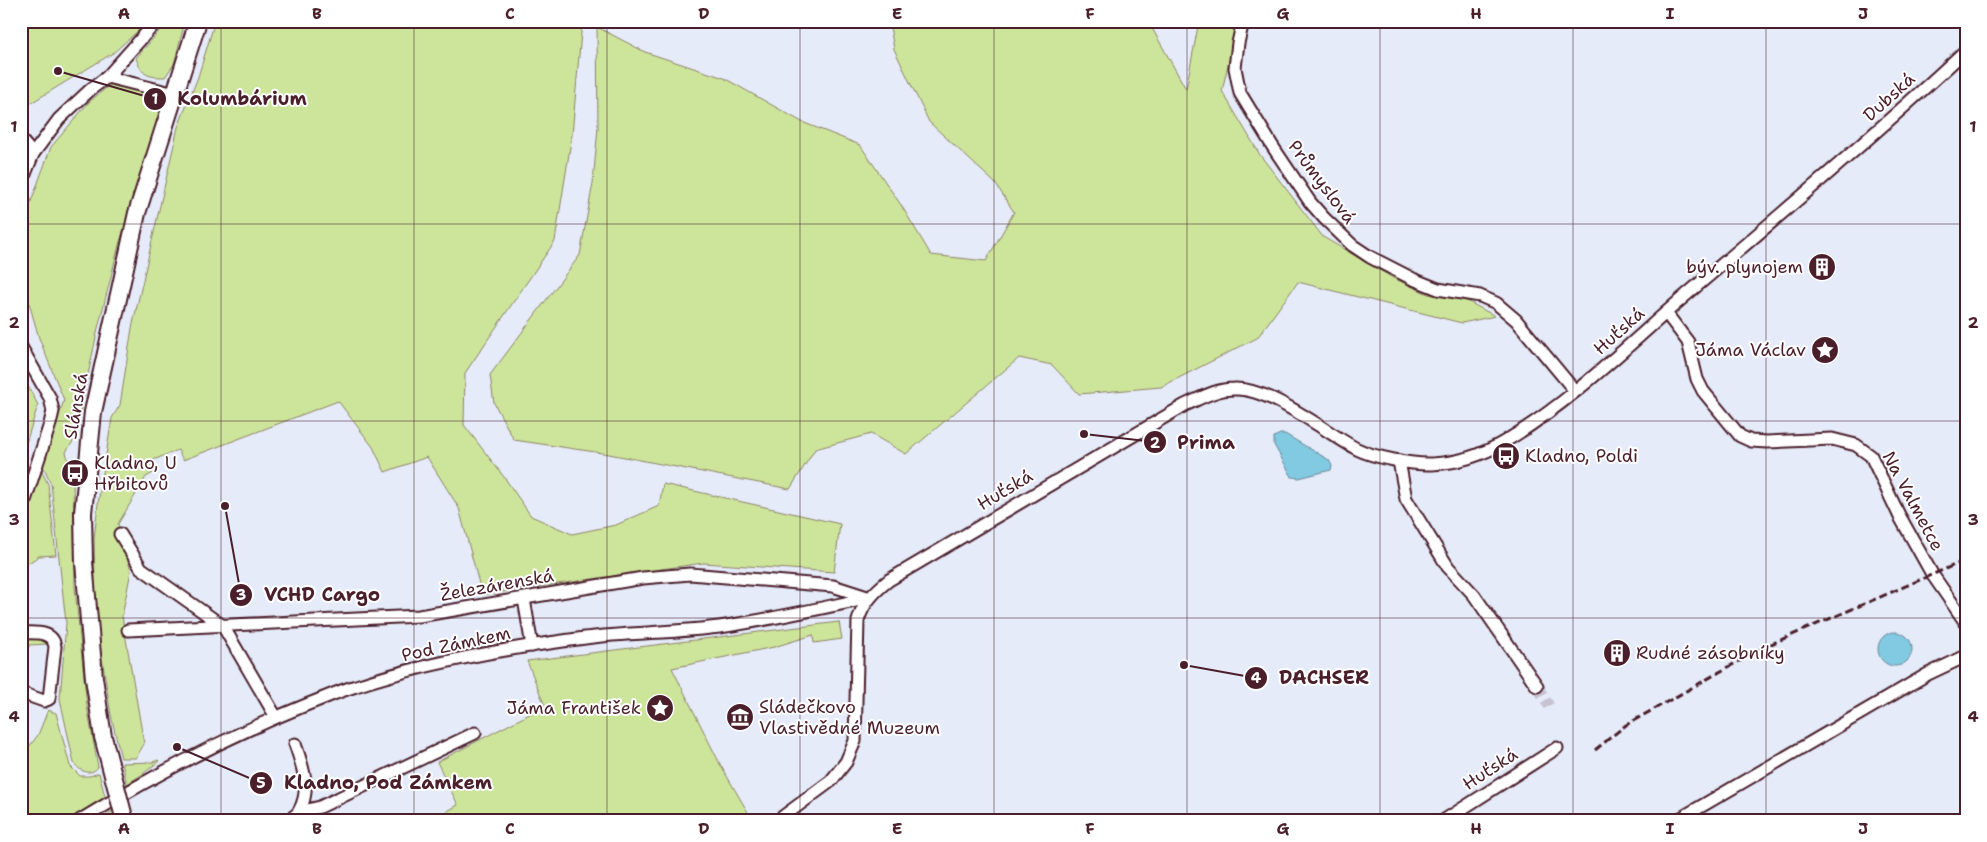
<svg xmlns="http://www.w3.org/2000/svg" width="1987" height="842" font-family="'Shantell Sans',sans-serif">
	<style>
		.green { fill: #cde59b; stroke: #8c8263 }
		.water { fill: #81cae1; stroke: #6b8698 }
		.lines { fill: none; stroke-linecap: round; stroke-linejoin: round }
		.minor-tunnel { stroke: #c6c2d0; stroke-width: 11; stroke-dasharray: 11 5.5; stroke-linecap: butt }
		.minor-casing { stroke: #4a1f2b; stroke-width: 15 }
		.secondary-casing { stroke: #4a1f2b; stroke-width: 20 }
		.minor { stroke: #fff; stroke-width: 11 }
		.secondary { stroke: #fff; stroke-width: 16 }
		.rail { stroke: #4a1f2b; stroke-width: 3; stroke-dasharray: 8 4; stroke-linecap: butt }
		.secondary-bridge-casing { stroke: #4a1f2b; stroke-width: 20; stroke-linecap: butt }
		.secondary-bridge { stroke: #fff; stroke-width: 16 }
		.grid { fill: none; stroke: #4a1f2b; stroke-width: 1; stroke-opacity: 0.55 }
		.labels { text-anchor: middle; stroke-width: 4; stroke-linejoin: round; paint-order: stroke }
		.street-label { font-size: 18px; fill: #4a1f2b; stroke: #fff }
		.poi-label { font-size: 18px; fill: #4a1f2b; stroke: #fff; text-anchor: start }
		.leader { fill: none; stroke: #4a1f2b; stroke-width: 2 }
		.callout-dot { fill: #4a1f2b; stroke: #fff; stroke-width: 2 }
		.mark-label { font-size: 15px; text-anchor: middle; font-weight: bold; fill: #fff }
		.callout-label { font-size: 19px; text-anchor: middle; font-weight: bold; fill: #4a1f2b; stroke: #fff; stroke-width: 4; stroke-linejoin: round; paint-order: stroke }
		.neatline { fill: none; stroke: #4a1f2b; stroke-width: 2 }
		.grid-label { font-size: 16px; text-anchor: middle; font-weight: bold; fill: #4a1f2b }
	</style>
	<rect width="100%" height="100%" fill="#e5ebf9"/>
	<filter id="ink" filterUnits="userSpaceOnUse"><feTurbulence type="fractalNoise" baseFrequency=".02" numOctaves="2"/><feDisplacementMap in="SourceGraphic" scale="10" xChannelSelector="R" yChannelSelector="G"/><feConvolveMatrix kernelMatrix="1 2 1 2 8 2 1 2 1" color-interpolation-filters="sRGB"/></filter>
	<g filter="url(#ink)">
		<g class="green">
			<polygon points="21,21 149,21 113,53 21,109"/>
			<path d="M168,21H185L174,64L165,77C148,77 142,76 136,58Z"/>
			<polygon points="215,21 582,21 572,135 555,241 465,373 464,425 504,477 531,516 572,534 616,525 659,506 663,484 840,524 834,572 703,563 482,595 459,508 427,457 385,472 373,447 338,401 183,460 178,450 151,461 155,472 146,477 118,524 131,571 122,616 144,744 136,758 121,758 111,715 100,645 95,584 94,539 98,504 112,418 120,405 132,328 178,127 198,77"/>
			<polygon points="889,21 1148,21 1186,89 1199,21 1238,21 1222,91 1260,155 1323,237 1393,278 1428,294 1467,301 1495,316 1462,323 1298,282 1257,338 1161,387 1079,394 1052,365 1019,358 906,454 871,434 815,449 790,489 609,454 514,440 494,403 490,375 580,255 593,183 598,127 597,27 645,52 724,78 802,122 860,145 901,205 931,255 986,261 1014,212 995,183 929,122 894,49"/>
			<path d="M112,83L162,98V113L120,241L98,328L74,440L66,452L73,481L75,588L81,648L87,706L98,767C91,776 80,772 74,763L60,699L66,623L51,484L43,465L64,400L39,338L24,285L28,210L51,147L89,102Z"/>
			<polygon points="21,380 28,386 38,405 21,459"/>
			<polygon points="41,470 48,484 56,555 39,556 21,568 21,532"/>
			<polygon points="839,622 842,639 814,643 813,635 774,647 672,668 721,766 753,821 430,821 458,805 437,762 545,706 527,661"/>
			<polygon points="42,639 48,644 29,645 29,647 21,648 21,640"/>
			<polygon points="48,710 56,713 70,766 80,776 90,776 99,773 105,797 66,821 21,821 21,765 26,751 38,735"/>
			<polygon points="158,760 159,761 143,774 127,784 122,763 153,762"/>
			<polygon points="114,810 117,821 98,821"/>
		</g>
		<g class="water">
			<polygon points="1280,434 1285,434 1329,460 1332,466 1331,470 1299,478 1292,477 1274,445 1274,437"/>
			<circle cx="1895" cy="649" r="17"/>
		</g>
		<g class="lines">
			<polyline class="minor-tunnel" points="1537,686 1549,706"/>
			<g class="minor-casing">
				<g id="minor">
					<polyline points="1243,21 1238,43 1235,68 1240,93 1273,147 1310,202 1324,218 1352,245 1370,257 1413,279 1438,289 1480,296 1496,303 1516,320 1575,391"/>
					<polyline points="107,77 175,94"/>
					<polyline points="21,140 33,154"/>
					<polyline points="21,184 33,154 59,119 91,89 107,77 157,21"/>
					<polyline points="1666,313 1688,342 1697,379 1703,391 1740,436 1751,441 1767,442 1832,439 1856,445 1871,456 1899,515 1932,574 1966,623"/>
					<polyline points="21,347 50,398 53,411 50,424 21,513"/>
					<polyline points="1399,461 1406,499 1448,567 1474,595 1537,686"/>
					<polyline points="120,534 141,568 223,626 276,717"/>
					<polyline points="524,599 532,646"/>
					<polyline points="128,630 419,616 643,578 690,574 833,586 867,597"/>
					<path d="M21,633C34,633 53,630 55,647L49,699L44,701L21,693"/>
					<polyline points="299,812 320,807 475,733"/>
					<path d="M79,821C152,776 226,737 306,705C322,699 339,691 356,686C429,662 508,648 585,638C631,632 679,633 726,626C774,619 822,608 869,598"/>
					<path d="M287,821C291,818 297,815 299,811C312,789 302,765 295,744"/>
					<path d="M777,821L831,781L846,762L855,741L858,621C863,603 874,592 889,580L1185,405C1201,398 1216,389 1234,389C1270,387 1325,432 1357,449C1373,457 1413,465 1432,464C1457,463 1482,455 1504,442C1571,402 1627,346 1686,295C1780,215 1875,135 1966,50"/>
					<polyline points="1443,821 1557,748"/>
					<polyline points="1676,821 1928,674 1966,656"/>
				</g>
			</g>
			<g class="secondary-casing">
				<polyline id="secondary" points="103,737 94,678 84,562 83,513 93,412 137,213 198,21"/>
			</g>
			<use href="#minor" class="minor"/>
			<use href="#secondary" class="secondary"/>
			<polyline class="rail" points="1595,750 1626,725 1762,648 1966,560"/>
			<g class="secondary-bridge-casing">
				<polyline id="secondary-bridge" points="103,737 125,821"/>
			</g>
			<use href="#secondary-bridge" class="secondary-bridge"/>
		</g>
	</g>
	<path class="grid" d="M221,21V821M414,21V821M607,21V821M800,21V821M994,21V821M1187,21V821M1380,21V821M1573,21V821M1766,21V821M21,224H1966M21,421H1966M21,618H1966"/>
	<defs>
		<g id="building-disc" transform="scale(1.4375)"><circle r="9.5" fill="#4a1f2b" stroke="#fff"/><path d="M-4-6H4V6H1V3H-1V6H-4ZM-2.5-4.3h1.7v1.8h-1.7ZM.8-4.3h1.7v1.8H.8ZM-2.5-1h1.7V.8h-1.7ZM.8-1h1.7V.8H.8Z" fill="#fff"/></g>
		<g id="sight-disc" transform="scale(1.4375)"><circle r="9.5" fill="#4a1f2b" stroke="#fff"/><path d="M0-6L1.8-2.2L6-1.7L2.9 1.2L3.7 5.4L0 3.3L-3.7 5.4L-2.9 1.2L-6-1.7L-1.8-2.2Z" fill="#fff"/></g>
		<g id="bus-disc" transform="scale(1.4375)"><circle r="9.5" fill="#4a1f2b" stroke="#fff"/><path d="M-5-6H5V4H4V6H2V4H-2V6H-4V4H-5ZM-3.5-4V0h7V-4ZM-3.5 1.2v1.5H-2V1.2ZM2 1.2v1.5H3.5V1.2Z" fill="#fff"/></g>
		<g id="museum-disc" transform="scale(1.4375)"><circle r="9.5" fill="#4a1f2b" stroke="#fff"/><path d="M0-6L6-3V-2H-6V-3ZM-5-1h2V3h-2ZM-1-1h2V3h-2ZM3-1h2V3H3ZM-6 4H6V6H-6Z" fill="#fff"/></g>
	</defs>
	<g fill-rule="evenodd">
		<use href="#building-disc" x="1822" y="267"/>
		<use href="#sight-disc" x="1825" y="350"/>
		<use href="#bus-disc" x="1506" y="456"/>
		<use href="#bus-disc" x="75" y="473"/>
		<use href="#building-disc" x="1617" y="653"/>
		<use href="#sight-disc" x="660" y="708"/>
		<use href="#museum-disc" x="740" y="717"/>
	</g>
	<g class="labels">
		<g class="street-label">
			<text transform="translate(1889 97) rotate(-42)" y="6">Dubská</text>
			<text transform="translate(1322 182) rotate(53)" y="6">Průmyslová</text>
			<text transform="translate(1619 331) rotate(-42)" y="6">Huťská</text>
			<text transform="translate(76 406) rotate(-80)" y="6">Slánská</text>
			<text transform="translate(1005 490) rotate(-31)" y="6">Huťská</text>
			<text transform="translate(1913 501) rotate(62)" y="6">Na Valmetce</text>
			<text transform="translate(497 585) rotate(-10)" y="6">Železárenská</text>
			<text transform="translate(456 644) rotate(-12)" y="6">Pod Zámkem</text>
			<text transform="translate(1490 769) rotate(-33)" y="6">Huťská</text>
		</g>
		<g class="poi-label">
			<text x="1803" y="273" text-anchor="end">býv. plynojem</text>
			<text x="1806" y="356" text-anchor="end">Jáma Václav</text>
			<text x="1525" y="462">Kladno, Poldi</text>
			<text x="94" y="469">Kladno, U<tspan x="94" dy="21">Hřbitovů</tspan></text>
			<text x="1636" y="659">Rudné zásobníky</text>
			<text x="759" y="713">Sládečkovo<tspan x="759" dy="21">Vlastivědné Muzeum</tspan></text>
			<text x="641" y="714" text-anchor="end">Jáma František</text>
		</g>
	</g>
	<path class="leader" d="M58 71L155 99M1084 434L1155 442M225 506L241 595M1184 665L1256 678M177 747L261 783"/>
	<g class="callout-dot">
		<circle cx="58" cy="71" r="5"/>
		<circle cx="1084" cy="434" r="5"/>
		<circle cx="225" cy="506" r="5"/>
		<circle cx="1184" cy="665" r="5"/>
		<circle cx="177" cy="747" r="5"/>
		<circle cx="155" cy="99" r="12"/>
		<circle cx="1155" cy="442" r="12"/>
		<circle cx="241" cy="595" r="12"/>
		<circle cx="1256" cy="678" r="12"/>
		<circle cx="261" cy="783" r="12"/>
	</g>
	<g class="mark-label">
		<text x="155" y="104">1</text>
		<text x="1155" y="448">2</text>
		<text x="241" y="600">3</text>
		<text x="1256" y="683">4</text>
		<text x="261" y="788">5</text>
	</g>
	<g class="callout-label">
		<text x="242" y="105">Kolumbárium</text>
		<text x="1206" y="449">Prima</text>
		<text x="322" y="601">VCHD Cargo</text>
		<text x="1324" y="684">DACHSER</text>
		<text x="388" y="789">Kladno, Pod Zámkem</text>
	</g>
	<rect width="1987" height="842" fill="none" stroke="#fff" stroke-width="55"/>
	<rect x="28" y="28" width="1932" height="786" class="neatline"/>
	<g class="grid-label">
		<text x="124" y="19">A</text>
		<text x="317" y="19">B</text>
		<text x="510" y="19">C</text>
		<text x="704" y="19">D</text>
		<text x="897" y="19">E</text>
		<text x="1090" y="19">F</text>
		<text x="1283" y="19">G</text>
		<text x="1476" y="19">H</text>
		<text x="1670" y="19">I</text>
		<text x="1863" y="19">J</text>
		<text x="14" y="132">1</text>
		<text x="1973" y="132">1</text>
		<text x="14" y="328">2</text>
		<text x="1973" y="328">2</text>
		<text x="14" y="525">3</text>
		<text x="1973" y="525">3</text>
		<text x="14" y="722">4</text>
		<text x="1973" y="722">4</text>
		<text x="124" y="834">A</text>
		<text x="317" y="834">B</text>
		<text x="510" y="834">C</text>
		<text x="704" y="834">D</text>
		<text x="897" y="834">E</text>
		<text x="1090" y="834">F</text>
		<text x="1283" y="834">G</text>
		<text x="1476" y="834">H</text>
		<text x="1670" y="834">I</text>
		<text x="1863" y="834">J</text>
	</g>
</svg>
